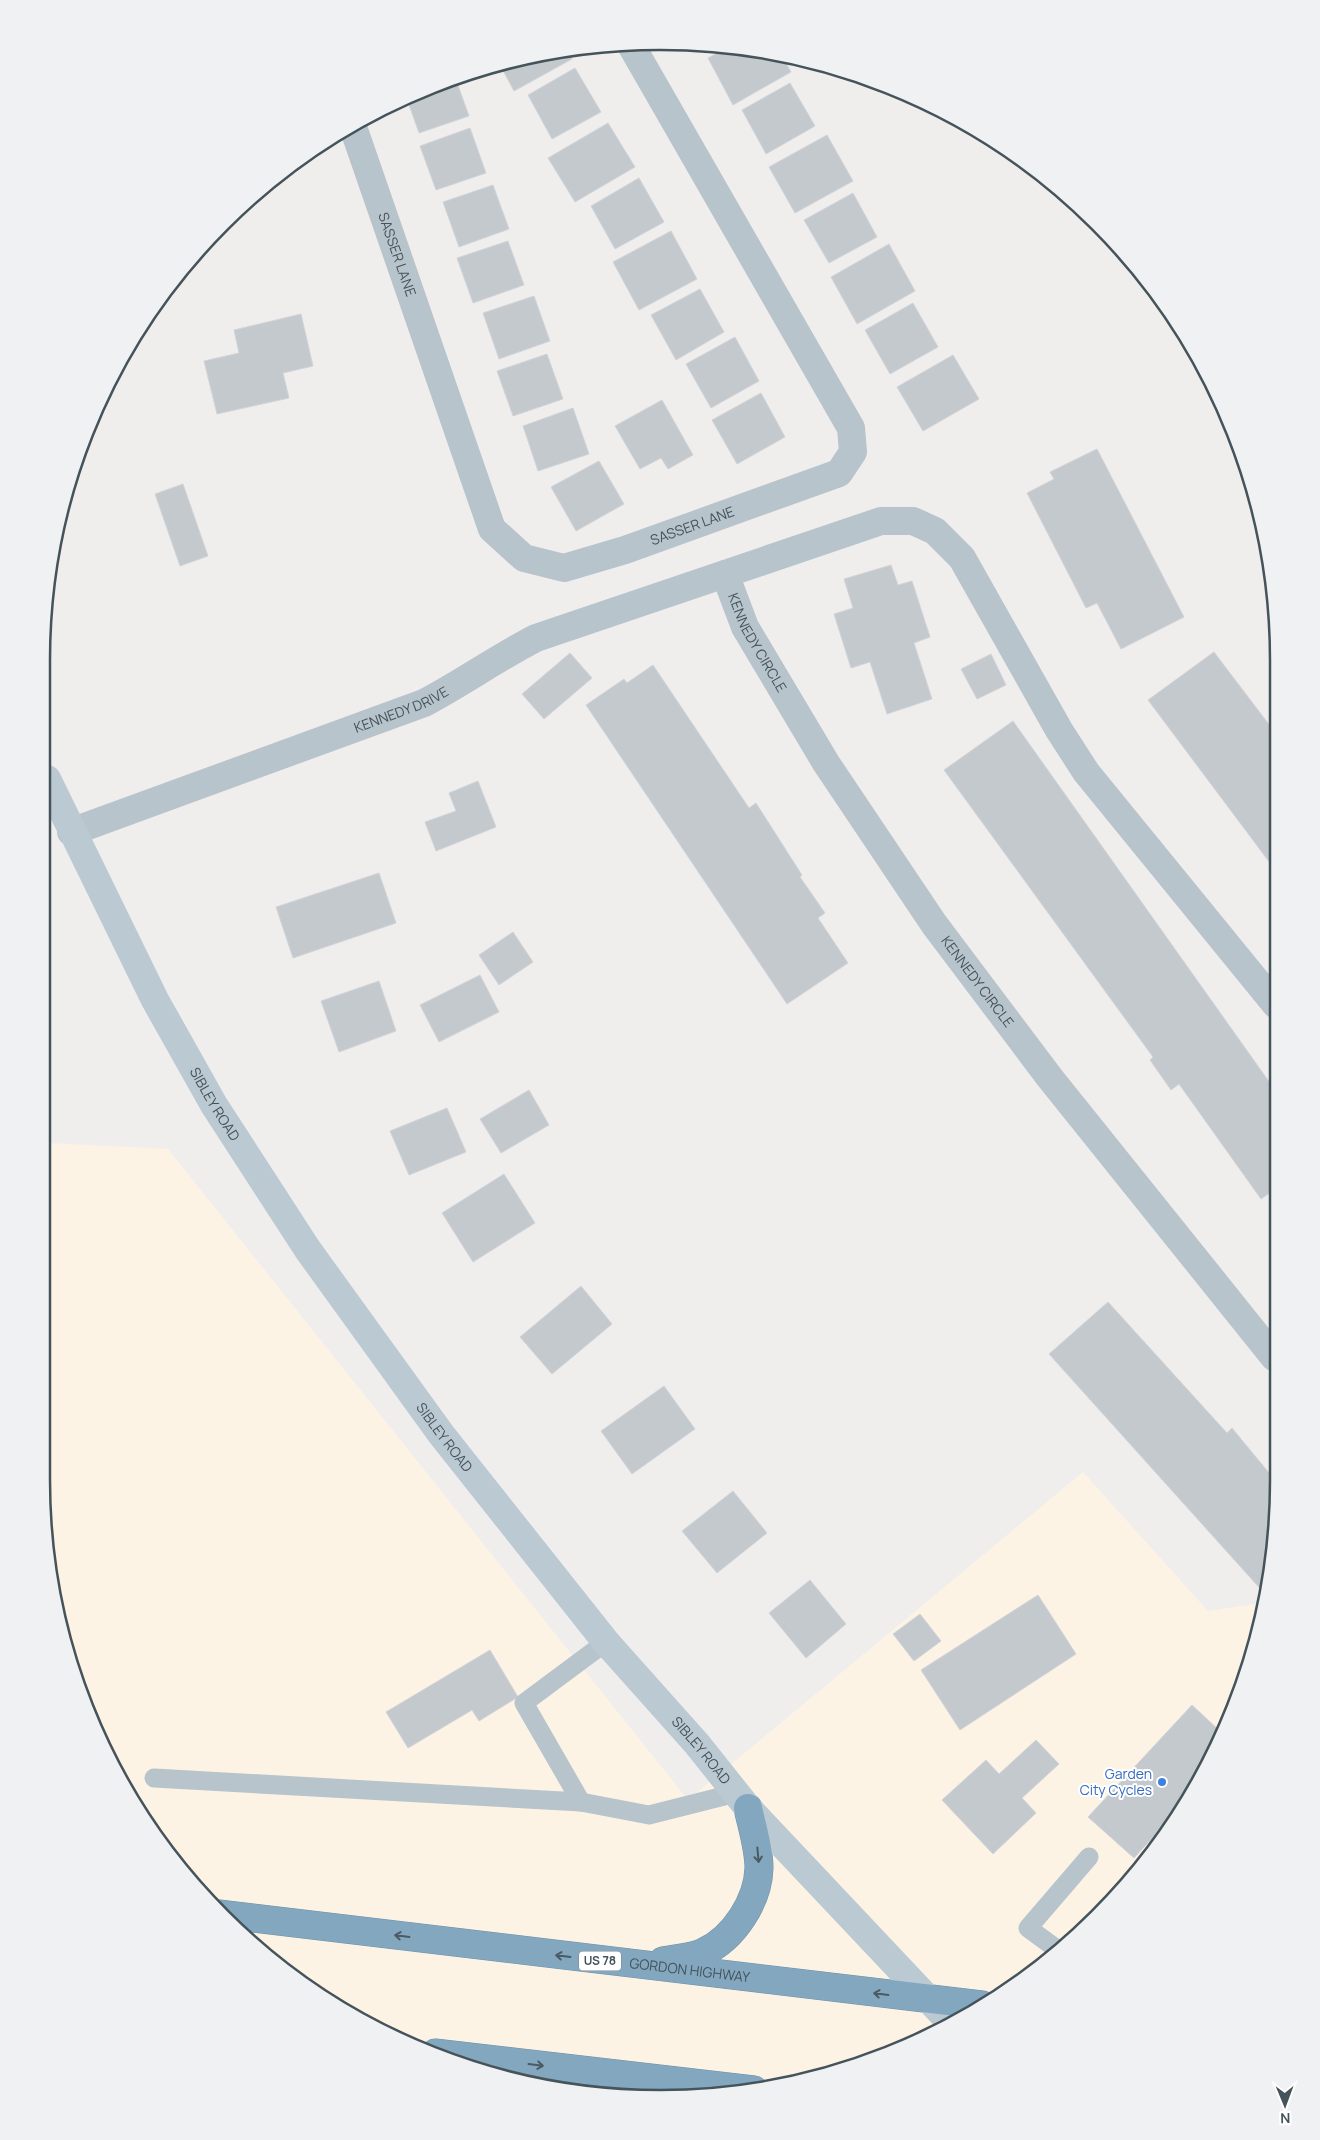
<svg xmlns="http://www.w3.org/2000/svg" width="1320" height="2140" font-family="Manrope,sans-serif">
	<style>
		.commercial { fill: #fcf3e5 }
		.building { fill: #c4c9cd; stroke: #d1d4d9 }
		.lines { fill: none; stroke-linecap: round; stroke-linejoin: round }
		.highway-casing { stroke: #6e92aa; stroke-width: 29 }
		.lane { stroke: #b8c4cb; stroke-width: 19 }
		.street { stroke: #b8c4cb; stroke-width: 28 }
		.secondary { stroke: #bac9d2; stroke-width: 28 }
		.highway { stroke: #82a7bf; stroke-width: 28 }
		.oneway { stroke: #4b5b65 }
		.shop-dot { fill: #3f7fe0; stroke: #fff; stroke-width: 2 }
		.labels { text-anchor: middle; stroke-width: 4; stroke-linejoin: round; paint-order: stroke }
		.shield { fill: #fff; stroke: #7d878c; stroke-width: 1 }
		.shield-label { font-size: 12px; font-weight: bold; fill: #45535b }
		.street-label { font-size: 14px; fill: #45535b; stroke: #fff }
		.shop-label { font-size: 14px; fill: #366cbe; stroke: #fff; text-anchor: end }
		.rim { fill: none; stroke: #45535b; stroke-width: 2.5 }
	</style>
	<rect width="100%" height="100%" fill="#f0eded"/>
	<polygon class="commercial" points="47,1143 168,1149 688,1800 1083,1472 1208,1611 1262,1603 1232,1717 1151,1856 1097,1918 1004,1994 859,2066 741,2093 660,2099 579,2093 461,2066 316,1994 223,1918 169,1856 105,1754 74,1679 47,1561"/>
	<g class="building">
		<polygon points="728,47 782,56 791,72 733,105 708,58"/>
		<polygon points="567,49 572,59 514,91 500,65"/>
		<polygon points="575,68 601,112 552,139 528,95"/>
		<polygon points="455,77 469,116 419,133 407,99"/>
		<polygon points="790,83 815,126 766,154 742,110"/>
		<polygon points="608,123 635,167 575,202 548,158"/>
		<polygon points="470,128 486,173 436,190 420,146"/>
		<polygon points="827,135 853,181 795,213 769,167"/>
		<polygon points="639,178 664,222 615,249 591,206"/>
		<polygon points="493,185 509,229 459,247 443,202"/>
		<polygon points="853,193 877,237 829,263 804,220"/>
		<polygon points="671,231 697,279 639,310 613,262"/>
		<polygon points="508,241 524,285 473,303 457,258"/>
		<polygon points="889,244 915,291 857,324 831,277"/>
		<polygon points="700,289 724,332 676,360 651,315"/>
		<polygon points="534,296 550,341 499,359 483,313"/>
		<polygon points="913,303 938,347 890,374 865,330"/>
		<polygon points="301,314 313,366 283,373 289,398 217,414 204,361 239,353 234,330"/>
		<polygon points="735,337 759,381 711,408 686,364"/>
		<polygon points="547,354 563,399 513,416 497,371"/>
		<polygon points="953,355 979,399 923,431 897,387"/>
		<polygon points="761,393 785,437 737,464 712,420"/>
		<polygon points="662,400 693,455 668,469 661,458 640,469 615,426"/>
		<polygon points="573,408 589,454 538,471 523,426"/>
		<polygon points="1097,449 1184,617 1121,649 1097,603 1086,608 1027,493 1054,479 1050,472"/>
		<polygon points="599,461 624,504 576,531 551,487"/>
		<polygon points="183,484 208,556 180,566 155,494"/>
		<polygon points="891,565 898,585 912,581 930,637 914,643 932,699 887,714 870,662 851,668 834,614 853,608 844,579"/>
		<polygon points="1214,652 1277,735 1276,871 1148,700"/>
		<polygon points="570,653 592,678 544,719 522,694"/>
		<polygon points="991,654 1006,685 977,699 961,669"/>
		<polygon points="653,665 749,808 756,803 802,875 800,877 825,913 818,918 848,963 787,1004 586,705 624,679 627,683"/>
		<polygon points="1013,721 1275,1090 1275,1189 1261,1199 1179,1084 1171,1090 1150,1060 1153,1057 944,770"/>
		<polygon points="478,781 496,827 436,851 425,822 456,811 449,793"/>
		<polygon points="379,873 396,923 293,958 276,907"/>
		<polygon points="513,932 533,962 499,985 479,955"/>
		<polygon points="480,975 499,1012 439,1042 420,1005"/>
		<polygon points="379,981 396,1031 339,1052 321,1001"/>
		<polygon points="529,1090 549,1125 501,1153 480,1119"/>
		<polygon points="447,1108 466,1152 409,1175 390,1131"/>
		<polygon points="504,1174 535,1223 473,1262 442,1213"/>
		<polygon points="581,1286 612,1324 552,1374 520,1337"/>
		<polygon points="1108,1302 1227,1433 1232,1428 1274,1479 1273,1560 1265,1594 1049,1354"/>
		<polygon points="664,1386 695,1429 632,1474 601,1431"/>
		<polygon points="733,1491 767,1533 717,1573 682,1531"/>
		<polygon points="810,1580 846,1624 806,1658 769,1613"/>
		<polygon points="1038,1595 1076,1654 960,1730 921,1670"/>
		<polygon points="920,1614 941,1641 914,1661 893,1634"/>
		<polygon points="490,1650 518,1697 479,1721 472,1710 408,1748 386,1712"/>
		<polygon points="1192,1705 1222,1733 1177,1811 1134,1858 1088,1817"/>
		<polygon points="1036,1740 1059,1764 1022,1798 1036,1813 993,1854 942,1800 986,1760 999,1774"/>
	</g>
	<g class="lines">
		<g class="highway-casing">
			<g id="highway">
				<path id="s5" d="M219,1914L982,2005"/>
				<path d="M663,1961C676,1958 693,1958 704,1952C734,1938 758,1901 759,1868C759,1848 752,1827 748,1808"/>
				<polyline points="435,2053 754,2090"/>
			</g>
		</g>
		<g class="lane">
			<polyline points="154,1778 581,1802 649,1815 736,1793"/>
			<polyline points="581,1802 524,1703 606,1642"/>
			<polyline points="1058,1950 1028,1928 1089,1857"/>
		</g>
		<g class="street">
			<path id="s1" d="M352,124L492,529L524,558L564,568L625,550L839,473L853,452L851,428L631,45"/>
			<path id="s2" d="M725,574L745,627L826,763L934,924L1050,1078L1274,1357"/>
			<path id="s3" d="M71,832L424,703C462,683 497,658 536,638L881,521H913L935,531L962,558L1059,730L1086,772L1276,1005"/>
		</g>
		<path class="secondary" id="s4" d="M47,779L155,1000L214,1105L308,1250L441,1434L606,1642L697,1744L748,1808L949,2021"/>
		<use href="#highway" class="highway"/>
	</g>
	<defs><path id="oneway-shaft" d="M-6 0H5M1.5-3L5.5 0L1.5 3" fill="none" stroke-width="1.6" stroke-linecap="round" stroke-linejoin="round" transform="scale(1.25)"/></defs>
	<g class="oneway">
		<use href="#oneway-shaft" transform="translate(758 1855) rotate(85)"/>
		<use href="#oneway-shaft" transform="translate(402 1936) rotate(-173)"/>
		<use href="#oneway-shaft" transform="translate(563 1956) rotate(-173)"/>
		<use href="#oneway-shaft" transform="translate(881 1994) rotate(-173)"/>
		<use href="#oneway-shaft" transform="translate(536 2065) rotate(7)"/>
	</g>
	<circle class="shop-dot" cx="1162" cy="1782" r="5"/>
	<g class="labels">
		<rect class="shield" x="579" y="1951.5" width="42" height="19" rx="4"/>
		<g class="shield-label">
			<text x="600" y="1965">US 78</text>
		</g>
		<g class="street-label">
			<text dy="5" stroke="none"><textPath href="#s1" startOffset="138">SASSER LANE</textPath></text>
			<text dy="5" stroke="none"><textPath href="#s1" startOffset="648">SASSER LANE</textPath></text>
			<text dy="5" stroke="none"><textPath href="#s2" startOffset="76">KENNEDY CIRCLE</textPath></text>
			<text dy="5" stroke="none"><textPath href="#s3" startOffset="352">KENNEDY DRIVE</textPath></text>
			<text dy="5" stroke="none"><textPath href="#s2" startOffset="481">KENNEDY CIRCLE</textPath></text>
			<text dy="5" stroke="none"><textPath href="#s4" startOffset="366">SIBLEY ROAD</textPath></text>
			<text dy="5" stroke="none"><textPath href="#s4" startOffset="771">SIBLEY ROAD</textPath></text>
			<text dy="5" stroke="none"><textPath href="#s4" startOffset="1176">SIBLEY ROAD</textPath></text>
			<text dy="5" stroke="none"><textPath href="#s5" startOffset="474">GORDON HIGHWAY</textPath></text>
		</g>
		<g class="shop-label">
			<text x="1152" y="1779">Garden<tspan x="1152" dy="16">City Cycles</tspan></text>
		</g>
	</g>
	<path d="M0 0H1320V2140H0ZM660 50H660A610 610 0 0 1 1270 660V1480A610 610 0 0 1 660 2090H660A610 610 0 0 1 50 1480V660A610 610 0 0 1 660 50Z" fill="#f0f1f2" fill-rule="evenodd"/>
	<path class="rim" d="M660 50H660A610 610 0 0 1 1270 660V1480A610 610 0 0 1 660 2090H660A610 610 0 0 1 50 1480V660A610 610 0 0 1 660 50Z"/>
	<g transform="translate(1285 2105) rotate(179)" stroke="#ffffff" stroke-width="4" paint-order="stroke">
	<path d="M0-4L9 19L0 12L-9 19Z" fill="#45535b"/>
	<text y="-8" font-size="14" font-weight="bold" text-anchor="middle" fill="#45535b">N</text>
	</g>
</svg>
